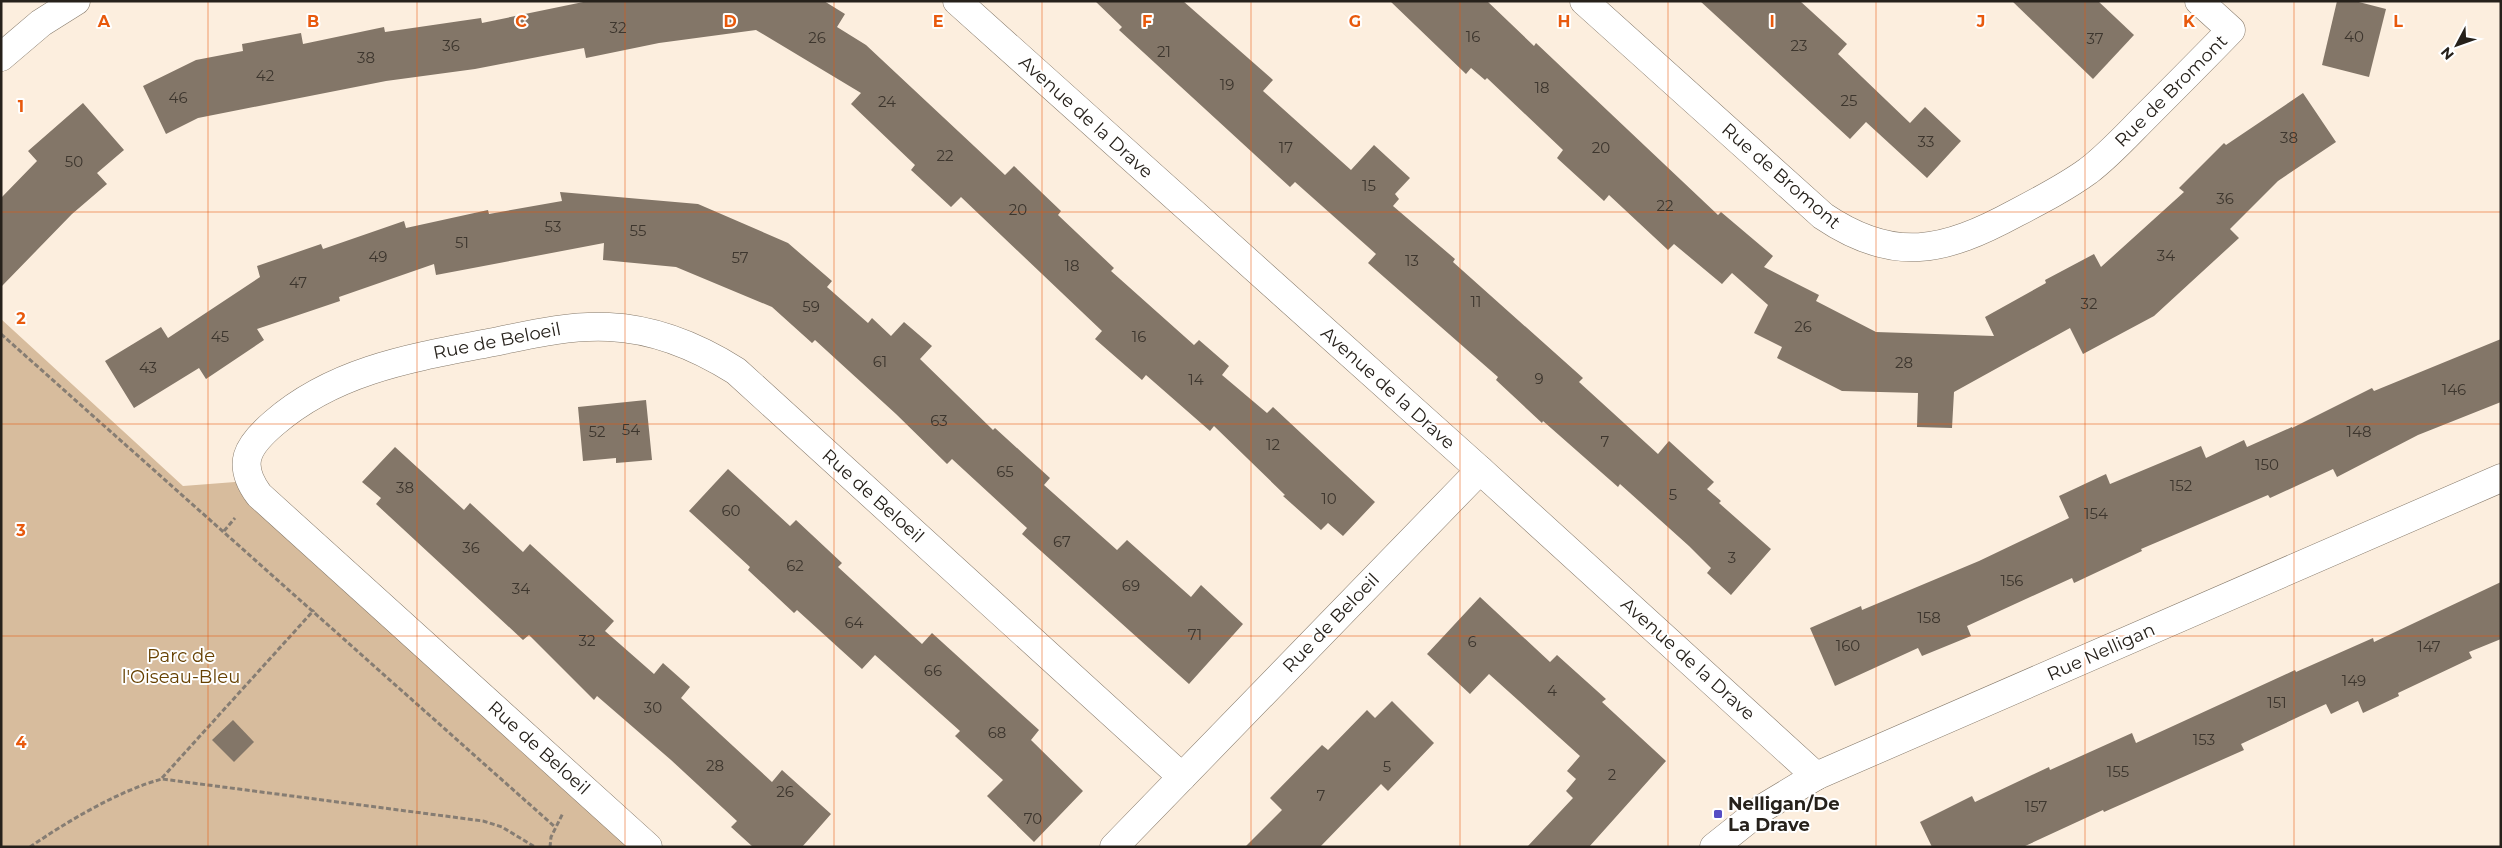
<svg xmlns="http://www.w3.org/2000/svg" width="2502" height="848" font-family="Montserrat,sans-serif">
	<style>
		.green { fill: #d7bc9d }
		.building { fill: #837668 }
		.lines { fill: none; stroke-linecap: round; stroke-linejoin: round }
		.street-casing { stroke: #867a6b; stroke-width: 29 }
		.secondary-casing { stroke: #867a6b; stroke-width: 29 }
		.path { stroke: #867d73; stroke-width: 3; stroke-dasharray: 5 2.5; stroke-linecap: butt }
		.street { stroke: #fff; stroke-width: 28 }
		.secondary { stroke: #fff; stroke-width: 28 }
		.grid { fill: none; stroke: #e8590c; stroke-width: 1; stroke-opacity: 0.55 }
		.poi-dot { fill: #564dc4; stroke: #fff; stroke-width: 2 }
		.labels { text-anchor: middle; stroke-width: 4; stroke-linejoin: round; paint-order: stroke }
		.number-label { font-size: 15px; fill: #3d362e }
		.street-label { font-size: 18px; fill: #26211b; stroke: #fff }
		.park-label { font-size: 18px; fill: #664001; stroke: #fff }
		.poi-label { font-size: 18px; font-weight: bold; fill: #26211b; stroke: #fff; text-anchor: start }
		.grid-label { font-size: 16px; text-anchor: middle; font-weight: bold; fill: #e8590c; stroke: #fff; stroke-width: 4; stroke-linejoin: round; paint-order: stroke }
	</style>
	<rect width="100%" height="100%" fill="#fceede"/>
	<polygon class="green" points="1,319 183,486 248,481 648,847 1,847"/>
	<g class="building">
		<polygon points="588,1 824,1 845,14 837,27 866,45 1005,175 1014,166 1061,211 1058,215 1114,268 1111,271 1194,345 1199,340 1229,366 1222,375 1267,413 1273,407 1375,502 1343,536 1328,523 1321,530 1283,496 1285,495 1214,426 1210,431 1146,375 1142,380 1095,339 1102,331 961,197 951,207 911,170 915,165 851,104 861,93 756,30 659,43 586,58 584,48 475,69 386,81 198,118 166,134 143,86 196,60 243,51 242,44 301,33 303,44 384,27 385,32 481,18 482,23"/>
		<polygon points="1095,1 1183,1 1273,80 1263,91 1351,170 1374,145 1410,178 1395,194 1399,199 1393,206 1455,259 1453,262 1583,378 1579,382 1658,454 1669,441 1714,482 1707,489 1721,501 1719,503 1771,549 1731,595 1707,573 1711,568 1689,546 1620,484 1618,487 1543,421 1542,423 1496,380 1498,377 1368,263 1376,254 1295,182 1290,187 1119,30 1122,27"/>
		<polygon points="1390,1 1487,1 1534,46 1536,43 1718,215 1721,212 1773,256 1764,267 1819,295 1816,301 1876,332 1994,336 1985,317 2046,283 2045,280 2094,254 2101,267 2184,192 2179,188 2224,143 2226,145 2303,93 2336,142 2278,181 2230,229 2239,238 2154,316 2083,354 2070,328 1954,392 1952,428 1917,427 1918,393 1842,391 1777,358 1782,347 1754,333 1768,305 1732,273 1722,284 1674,244 1668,250 1609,195 1604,201 1557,158 1563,150 1487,78 1485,80 1471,68 1466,74"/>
		<polygon points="1700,1 1800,1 1847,44 1838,54 1910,123 1925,107 1961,141 1927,178 1866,122 1850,139"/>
		<polygon points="2012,1 2098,1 2134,35 2093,79"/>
		<polygon points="2337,1 2355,1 2386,9 2369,77 2322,65"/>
		<polygon points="83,103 124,150 97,173 107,184 72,214 1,287 1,198 37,161 28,151"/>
		<polygon points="560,192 698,204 788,243 832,281 827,287 868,323 872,318 891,336 904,322 932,346 920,359 993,430 995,428 1050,478 1044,485 1117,550 1127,540 1191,597 1201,585 1243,624 1189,684 1022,534 1027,528 952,459 947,464 896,414 815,340 812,343 772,307 676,267 603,260 604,243 436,275 434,264 339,297 340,301 257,329 264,340 206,379 199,368 134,408 105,361 161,327 168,338 260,277 257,266 321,244 323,249 404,221 406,228 488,210 489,214 562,201"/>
		<polygon points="2501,339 2501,402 2418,435 2337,477 2333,469 2270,498 2268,495 2141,549 2142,551 2074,583 2072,578 1967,626 1971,636 1922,656 1918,648 1835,686 1810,628 1861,606 1862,610 1979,561 2069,518 2059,496 2106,474 2110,484 2201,446 2206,458 2244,440 2247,447 2292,427 2292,428 2372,388 2374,391"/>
		<polygon points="646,400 652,460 616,463 616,458 583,461 578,407"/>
		<polygon points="395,447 464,510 470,503 523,552 530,544 614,621 605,631 654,674 663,663 690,687 681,698 772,782 782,770 831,814 802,847 753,847 731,827 737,821 671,760 597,696 594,700 529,635 523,640 376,504 381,498 362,482"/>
		<polygon points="728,469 790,526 796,520 842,563 838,567 922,644 932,633 1039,730 1031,740 1083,791 1034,842 987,796 1003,780 955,736 960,731 875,655 862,669 797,610 794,613 748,570 750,567 689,511"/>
		<polygon points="2501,582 2501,639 2469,652 2472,658 2398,693 2399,696 2363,713 2358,701 2331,714 2326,704 2241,744 2244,750 2104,812 2103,810 2023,847 1932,847 1920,822 1972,796 1975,802 2049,767 2050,770 2132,733 2136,743 2295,670 2296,672 2373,638 2374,642"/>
		<polygon points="1480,597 1550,662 1557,655 1606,699 1602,702 1666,761 1589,847 1527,847 1573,798 1566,791 1576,779 1567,771 1580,756 1489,674 1470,694 1427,654"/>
		<polygon points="1392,701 1434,743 1388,791 1381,784 1320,847 1245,847 1282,810 1270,798 1322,745 1328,750 1367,710 1375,718"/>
		<polygon points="233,720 254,742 234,762 212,740"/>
	</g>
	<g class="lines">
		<g class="street-casing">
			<g id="street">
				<polyline points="957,1 1480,470 1816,776"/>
				<path d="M1584,1L1823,216C1894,264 1944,252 2016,213C2041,200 2066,187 2088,171C2109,155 2127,135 2146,116C2174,88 2203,59 2231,30L2199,1"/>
				<polyline points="1,57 41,23 76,1"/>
				<path d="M648,847L259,495C236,464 247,446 274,423C336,369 416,357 494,342C532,334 570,325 609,327C655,329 698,347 736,371L1182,777"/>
				<polyline points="1114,847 1480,470"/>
			</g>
		</g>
		<g class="secondary-casing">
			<polyline id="secondary" points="1714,847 1763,808 1816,776 2501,478"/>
		</g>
		<g class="path">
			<polyline points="1,334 555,827"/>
			<polyline points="224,531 235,518"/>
			<polyline points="162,778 314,610"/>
			<path d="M30,847C66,822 120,790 162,779L483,821L502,827L535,847"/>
			<polyline points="550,847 551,837 563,813"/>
		</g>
		<use href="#street" class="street"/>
		<use href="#secondary" class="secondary"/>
	</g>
	<path class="grid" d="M208,1V847M417,1V847M625,1V847M834,1V847M1042,1V847M1251,1V847M1460,1V847M1668,1V847M1876,1V847M2085,1V847M2294,1V847M1,212H2501M1,424H2501M1,636H2501"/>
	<rect class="poi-dot" x="1713" y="809" width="10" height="10" rx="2.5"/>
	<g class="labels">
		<g class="number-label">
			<text x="618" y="33">32</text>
			<text x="1473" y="42">16</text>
			<text x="2354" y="42">40</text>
			<text x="817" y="43">26</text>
			<text x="2095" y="44">37</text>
			<text x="451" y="51">36</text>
			<text x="1799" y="51">23</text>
			<text x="1164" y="57">21</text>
			<text x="366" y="63">38</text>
			<text x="265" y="81">42</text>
			<text x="1227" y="90">19</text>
			<text x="1542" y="93">18</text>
			<text x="178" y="103">46</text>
			<text x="1849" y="106">25</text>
			<text x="887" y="107">24</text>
			<text x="2289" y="143">38</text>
			<text x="1926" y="147">33</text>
			<text x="1286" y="153">17</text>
			<text x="1601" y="153">20</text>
			<text x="945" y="161">22</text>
			<text x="74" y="167">50</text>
			<text x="1369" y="191">15</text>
			<text x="2225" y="204">36</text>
			<text x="1665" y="211">22</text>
			<text x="1018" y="215">20</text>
			<text x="553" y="232">53</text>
			<text x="638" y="236">55</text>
			<text x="462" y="248">51</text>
			<text x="2166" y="261">34</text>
			<text x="378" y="262">49</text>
			<text x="740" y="263">57</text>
			<text x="1412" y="266">13</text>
			<text x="1072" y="271">18</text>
			<text x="298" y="288">47</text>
			<text x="1476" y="307">11</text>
			<text x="2089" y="309">32</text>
			<text x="811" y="312">59</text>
			<text x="1803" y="332">26</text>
			<text x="220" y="342">45</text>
			<text x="1139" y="342">16</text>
			<text x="880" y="367">61</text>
			<text x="1904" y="368">28</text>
			<text x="148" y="373">43</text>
			<text x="1539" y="384">9</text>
			<text x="1196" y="385">14</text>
			<text x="2454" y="395">146</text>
			<text x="939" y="426">63</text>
			<text x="631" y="435">54</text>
			<text x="597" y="437">52</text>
			<text x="2359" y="437">148</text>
			<text x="1605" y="447">7</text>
			<text x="1273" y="450">12</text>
			<text x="2267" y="470">150</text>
			<text x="1005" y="477">65</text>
			<text x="2181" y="491">152</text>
			<text x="405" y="493">38</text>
			<text x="1673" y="500">5</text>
			<text x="1329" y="504">10</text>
			<text x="731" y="516">60</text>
			<text x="2096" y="519">154</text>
			<text x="1062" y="547">67</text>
			<text x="471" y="553">36</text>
			<text x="1732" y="563">3</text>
			<text x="795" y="571">62</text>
			<text x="2012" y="586">156</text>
			<text x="1131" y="591">69</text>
			<text x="521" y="594">34</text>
			<text x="1929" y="623">158</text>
			<text x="854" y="628">64</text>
			<text x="1195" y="640">71</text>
			<text x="587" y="646">32</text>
			<text x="1472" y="647">6</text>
			<text x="1848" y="651">160</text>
			<text x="2429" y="652">147</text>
			<text x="933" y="676">66</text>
			<text x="2354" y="686">149</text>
			<text x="1552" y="696">4</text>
			<text x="2277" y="708">151</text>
			<text x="653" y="713">30</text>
			<text x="997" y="738">68</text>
			<text x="2204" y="745">153</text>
			<text x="715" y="771">28</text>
			<text x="1387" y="772">5</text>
			<text x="2118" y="777">155</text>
			<text x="1612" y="780">2</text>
			<text x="785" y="797">26</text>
			<text x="1321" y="801">7</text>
			<text x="2036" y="812">157</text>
			<text x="1033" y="824">70</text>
		</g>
		<g class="street-label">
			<text transform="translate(2171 91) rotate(-45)" y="6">Rue de Bromont</text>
			<text transform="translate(1086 117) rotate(42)" y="6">Avenue de la Drave</text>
			<text transform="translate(1781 176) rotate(41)" y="6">Rue de Bromont</text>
			<text transform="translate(497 341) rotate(-11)" y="6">Rue de Beloeil</text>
			<text transform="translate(1388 388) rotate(42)" y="6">Avenue de la Drave</text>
			<text transform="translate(873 496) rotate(42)" y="6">Rue de Beloeil</text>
			<text transform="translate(1331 623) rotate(-46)" y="6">Rue de Beloeil</text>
			<text transform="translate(2101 652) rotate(-24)" y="6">Rue Nelligan</text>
			<text transform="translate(1688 659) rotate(42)" y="6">Avenue de la Drave</text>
			<text transform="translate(539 748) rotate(42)" y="6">Rue de Beloeil</text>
		</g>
		<g class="park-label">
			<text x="181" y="662">Parc de<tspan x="181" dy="21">l'Oiseau-Bleu</tspan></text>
		</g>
		<g class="poi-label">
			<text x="1728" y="810">Nelligan/De<tspan x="1728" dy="21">La Drave</tspan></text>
		</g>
	</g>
	<g class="grid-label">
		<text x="104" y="27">A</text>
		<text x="313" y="27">B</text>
		<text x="521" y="27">C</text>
		<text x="730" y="27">D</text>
		<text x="938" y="27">E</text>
		<text x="1147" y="27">F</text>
		<text x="1355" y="27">G</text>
		<text x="1564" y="27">H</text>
		<text x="1772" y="27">I</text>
		<text x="1981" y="27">J</text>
		<text x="2189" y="27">K</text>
		<text x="2398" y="27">L</text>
		<text x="21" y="112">1</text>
		<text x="21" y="324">2</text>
		<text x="21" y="536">3</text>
		<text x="21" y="748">4</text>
	</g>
	<rect width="2502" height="848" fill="none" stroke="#26211b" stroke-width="5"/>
	<g transform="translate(2457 45) rotate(229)" stroke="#ffffff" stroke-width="4" paint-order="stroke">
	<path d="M0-4L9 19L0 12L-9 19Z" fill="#26211b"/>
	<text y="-8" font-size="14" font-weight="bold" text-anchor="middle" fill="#26211b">N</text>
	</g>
</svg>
